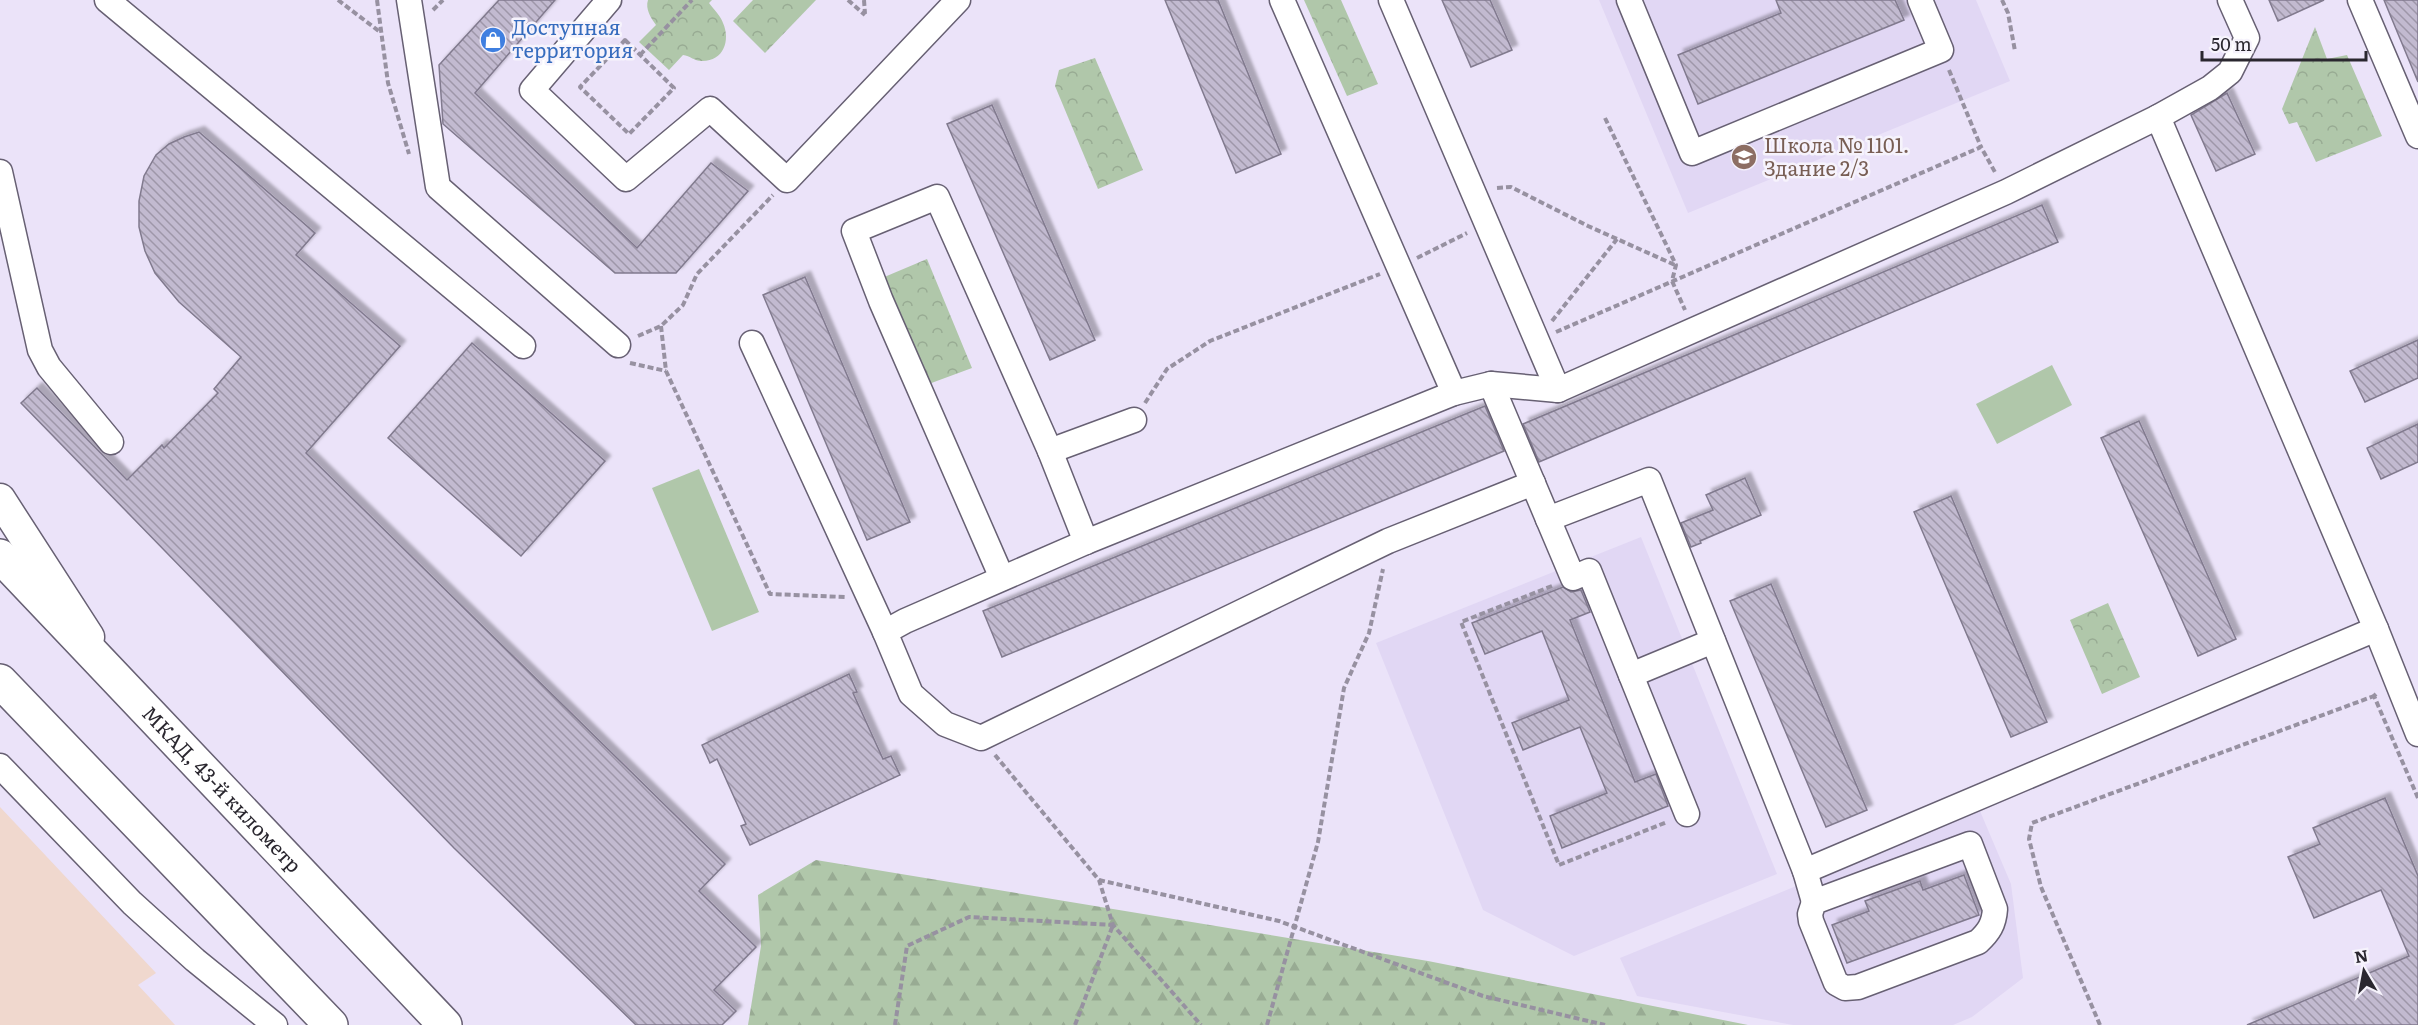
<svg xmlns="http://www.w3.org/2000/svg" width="2418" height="1025" font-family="Literata,serif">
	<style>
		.commercial { fill: #f0d8ce }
		.built { fill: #e1d7f4 }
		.forest { fill: url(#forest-firs) }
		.park { fill: url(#park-crowns) }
		.pitch { fill: #b0c7aa }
		.building { fill: url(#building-back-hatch); stroke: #817a8e; stroke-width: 1.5; filter: url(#shadow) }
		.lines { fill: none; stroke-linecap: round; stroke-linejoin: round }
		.minor-casing { stroke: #676073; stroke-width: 27 }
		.major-casing { stroke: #676073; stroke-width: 33 }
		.highway-casing { stroke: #676073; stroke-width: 36 }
		.path { stroke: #9791a1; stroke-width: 4; stroke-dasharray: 6 3; stroke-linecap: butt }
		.minor { stroke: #fff; stroke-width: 24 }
		.major { stroke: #fff; stroke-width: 30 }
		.highway { stroke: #fff; stroke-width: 33 }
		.labels { text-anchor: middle; stroke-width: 5; stroke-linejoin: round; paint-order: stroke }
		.shop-label { font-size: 20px; fill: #366cbe; stroke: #f6f3fc; text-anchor: start }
		.education-label { font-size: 20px; fill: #785e54; stroke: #f6f3fc; text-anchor: start }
		.street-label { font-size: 20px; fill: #2a272f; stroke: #f6f3fc }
	</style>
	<defs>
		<pattern id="forest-firs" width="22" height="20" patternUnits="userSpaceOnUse" patternTransform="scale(1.5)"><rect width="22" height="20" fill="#b0c7aa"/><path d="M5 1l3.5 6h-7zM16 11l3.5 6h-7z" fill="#98ab93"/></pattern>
		<pattern id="park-crowns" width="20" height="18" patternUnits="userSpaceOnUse" patternTransform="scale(1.5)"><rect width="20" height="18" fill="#b0c7aa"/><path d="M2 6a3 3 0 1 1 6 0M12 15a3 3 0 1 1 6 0" fill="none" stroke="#98ab93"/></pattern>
		<pattern id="building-back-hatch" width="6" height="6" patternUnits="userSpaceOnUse" patternTransform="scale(1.5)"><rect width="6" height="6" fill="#c2bad0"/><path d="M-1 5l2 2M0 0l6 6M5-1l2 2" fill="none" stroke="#9e97a9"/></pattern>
		<filter id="shadow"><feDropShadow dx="5.5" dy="-5.5" stdDeviation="1.5" flood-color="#0004"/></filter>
	</defs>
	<rect width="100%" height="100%" fill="#ebe3f9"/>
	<polygon class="commercial" points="0,807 156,973 138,985 175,1025 0,1025"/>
	<g class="built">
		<polygon points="1599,0 1976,0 2010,81 1688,213"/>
		<polygon points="1641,537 1777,874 1574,956 1483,910 1376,643"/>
		<polygon points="1980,811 2011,884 2023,978 1972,1017 1953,1025 1793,1025 1637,996 1620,958"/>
	</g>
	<polygon class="forest" points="816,860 1428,961 1748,1025 748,1025 761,946 758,895"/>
	<g class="park">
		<path d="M648,0H712L709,3C714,10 721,16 723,23C731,41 723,62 701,61C695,61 690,56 683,55L669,70L639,42L656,25C651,18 645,9 648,0Z"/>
		<polygon points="753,0 816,0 765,53 733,21"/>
		<polygon points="1304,0 1341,0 1378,84 1347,96"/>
		<polygon points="2315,27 2327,59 2347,55 2382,136 2316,162 2297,122 2289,124 2282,109"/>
		<polygon points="1095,58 1143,170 1098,189 1055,86 1059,70"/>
		<polygon points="927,259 972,368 926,385 882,278"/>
		<polygon points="2108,603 2140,677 2102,694 2070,620"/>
	</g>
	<g class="pitch">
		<polygon points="2052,365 2072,405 1997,444 1976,404"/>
		<polygon points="699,469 759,612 712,631 652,488"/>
	</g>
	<g class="building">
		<polygon points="499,0 555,0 475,93 637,248 711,163 748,191 676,273 615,273 443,124 439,65"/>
		<polygon points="1165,0 1218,0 1281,154 1236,173"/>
		<polygon points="1442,0 1490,0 1512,50 1471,67"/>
		<polygon points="1776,0 1895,0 1904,20 1698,104 1678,55 1781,13"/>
		<polygon points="2269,0 2324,0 2278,21"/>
		<polygon points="2384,0 2418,0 2418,82"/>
		<polygon points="2227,93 2255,154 2216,171 2191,115"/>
		<polygon points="992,105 1095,340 1050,360 947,124"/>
		<polygon points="199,132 315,233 296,255 400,346 306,453 725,864 699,891 756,947 714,990 736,1011 722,1025 636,1025 454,848 21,403 37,388 127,480 162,445 164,448 218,393 214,389 241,357 179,302 155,273 145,251 139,227 139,201 144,176 156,155 169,144 184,137"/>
		<polygon points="2042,205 2058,242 1539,462 1523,424"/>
		<polygon points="805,277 910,522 867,540 763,295"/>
		<polygon points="2418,340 2418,378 2365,402 2350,371"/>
		<polygon points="472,343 605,461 521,556 388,438"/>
		<polygon points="1485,406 1504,451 1002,657 983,611"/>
		<polygon points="2139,421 2236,639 2198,656 2101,438"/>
		<polygon points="2418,424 2418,462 2381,479 2367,448"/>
		<polygon points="1745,478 1761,515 1700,541 1701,543 1691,547 1681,523 1713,510 1706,495"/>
		<polygon points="1951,496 2047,722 2011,737 1914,512"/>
		<polygon points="1771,584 1867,810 1826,827 1730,601"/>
		<polygon points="1563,587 1571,592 1581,590 1590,612 1570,620 1635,782 1656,774 1668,806 1562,848 1550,816 1607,793 1580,727 1523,750 1512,723 1569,700 1542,631 1485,654 1472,623"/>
		<polygon points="849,674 857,692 853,693 883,759 891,756 900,775 750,845 741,826 746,824 717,759 710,763 702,745"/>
		<polygon points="2385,798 2418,876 2418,1025 2247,1025 2409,956 2381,890 2314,918 2288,857 2320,844 2313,828"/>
		<polygon points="1964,875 1979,915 1847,963 1832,925 1869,911 1865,901 1920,881 1923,890"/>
	</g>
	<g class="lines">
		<g class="minor-casing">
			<g id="minor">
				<polyline points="107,0 523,346"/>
				<polyline points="409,0 438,187 618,345"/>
				<polyline points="609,0 532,90 626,179 710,109 787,180 958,0"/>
				<polyline points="1282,0 1454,393"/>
				<polyline points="1391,0 1558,390"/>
				<polyline points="1629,0 1692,153 1941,50 1920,0"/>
				<polyline points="2360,0 2418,136"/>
				<polyline points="2158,117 2210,88 2230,72 2247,38 2230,0"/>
				<polyline points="0,172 40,350 49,367 111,442"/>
				<polyline points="752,343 885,632"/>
				<polyline points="1491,384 1548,519 1649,480 1805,871 1814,902"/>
				<polyline points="1050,451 1134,420"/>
				<polyline points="1533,483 1388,541 981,738 945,724 911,694 885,632 905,621 1086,542 1454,393 1491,384 1558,390 2006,192 2158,117 2376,629 2418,734"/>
				<polyline points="1548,519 1573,578 1589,571 1687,814"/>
				<polyline points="1002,578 881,301 854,231 937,197 1050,451 1086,542"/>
				<polyline points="1631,675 1713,641"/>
				<polyline points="0,766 132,903 195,960 275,1025"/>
				<path d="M1970,844L1995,909C1994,924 1989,932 1978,942L1858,987L1845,988L1836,983L1811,921L1810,914L1814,902Z"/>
				<polyline points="1805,871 2376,629"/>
			</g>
		</g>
		<g class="major-casing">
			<polyline id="major" points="0,499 89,637"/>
		</g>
		<g class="highway-casing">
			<g id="highway">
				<path id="s1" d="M0,556L445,1025"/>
				<polyline points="0,681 331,1025"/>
			</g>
		</g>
		<g class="path">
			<polyline points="338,0 380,32"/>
			<polyline points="377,0 388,83 409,154"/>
			<polyline points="848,0 865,15"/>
			<polyline points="864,0 865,14"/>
			<polyline points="2002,0 2008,13 2015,51"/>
			<polyline points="433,10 443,0"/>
			<polygon points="625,40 674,88 629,134 580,87"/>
			<polyline points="640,55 692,0"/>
			<polyline points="1949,70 1981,147"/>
			<polyline points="1605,118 1676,265 1672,281 1685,310"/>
			<polyline points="1497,188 1511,187 1588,226 1675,265"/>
			<polyline points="1417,258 1467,233"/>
			<polyline points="1552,321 1617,239"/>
			<polyline points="661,326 666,371 770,594 845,597"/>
			<polyline points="1556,332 1981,147 1996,174"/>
			<polyline points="638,336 661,326 683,305 697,274 773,195"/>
			<polyline points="630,363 666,371"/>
			<polyline points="1145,403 1167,369 1210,341 1380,274"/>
			<polyline points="1552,586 1461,622 1559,865 1667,822"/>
			<polyline points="2376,694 2374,696 2418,798"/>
			<polyline points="995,755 1099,880 1113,925 1201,1025"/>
			<polyline points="1099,880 1279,921 1483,996 1605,1025"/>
			<polyline points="895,1025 907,946 969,917 1113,925"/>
			<polyline points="1075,1025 1113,925"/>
			<polyline points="1267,1025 1318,842 1344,688 1369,633 1383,569"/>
			<polyline points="2100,1025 2041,887 2029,839 2032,823 2374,696"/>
		</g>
		<use href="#minor" class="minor"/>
		<use href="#major" class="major"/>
		<use href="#highway" class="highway"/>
	</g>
	<defs>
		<g id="shop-disc" transform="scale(1.35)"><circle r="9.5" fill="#3f7fe0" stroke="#f6f3fc"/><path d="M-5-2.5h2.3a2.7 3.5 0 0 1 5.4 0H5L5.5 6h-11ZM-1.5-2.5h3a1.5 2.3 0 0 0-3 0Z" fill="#fff"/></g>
		<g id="school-disc" transform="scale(1.35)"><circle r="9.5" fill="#8d6e63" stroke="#f6f3fc"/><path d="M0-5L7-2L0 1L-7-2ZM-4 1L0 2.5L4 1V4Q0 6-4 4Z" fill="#fff"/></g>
	</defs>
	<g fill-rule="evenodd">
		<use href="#shop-disc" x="493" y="40"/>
		<use href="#school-disc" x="1744" y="157"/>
	</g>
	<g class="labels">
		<g class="shop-label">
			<text x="512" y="35">Доступная<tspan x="512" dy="23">территория</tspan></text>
		</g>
		<g class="education-label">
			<text x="1764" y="153">Школа № 1101.<tspan x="1764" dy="23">Здание 2/3</tspan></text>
		</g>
		<g class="street-label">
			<text dy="7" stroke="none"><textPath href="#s1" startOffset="322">МКАД, 43-й километр</textPath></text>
		</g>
	</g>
	<g transform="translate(2364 971) rotate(350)" stroke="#f6f3fc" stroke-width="4.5" paint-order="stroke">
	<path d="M0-4.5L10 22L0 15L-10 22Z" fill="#2a272f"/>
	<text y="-9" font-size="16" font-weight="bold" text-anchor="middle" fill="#2a272f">N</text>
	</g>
	<path d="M2202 51v9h164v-9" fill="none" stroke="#2a272f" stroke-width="3"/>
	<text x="2211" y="51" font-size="18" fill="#2a272f" stroke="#f6f3fc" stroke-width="4.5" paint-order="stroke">50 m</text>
</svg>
